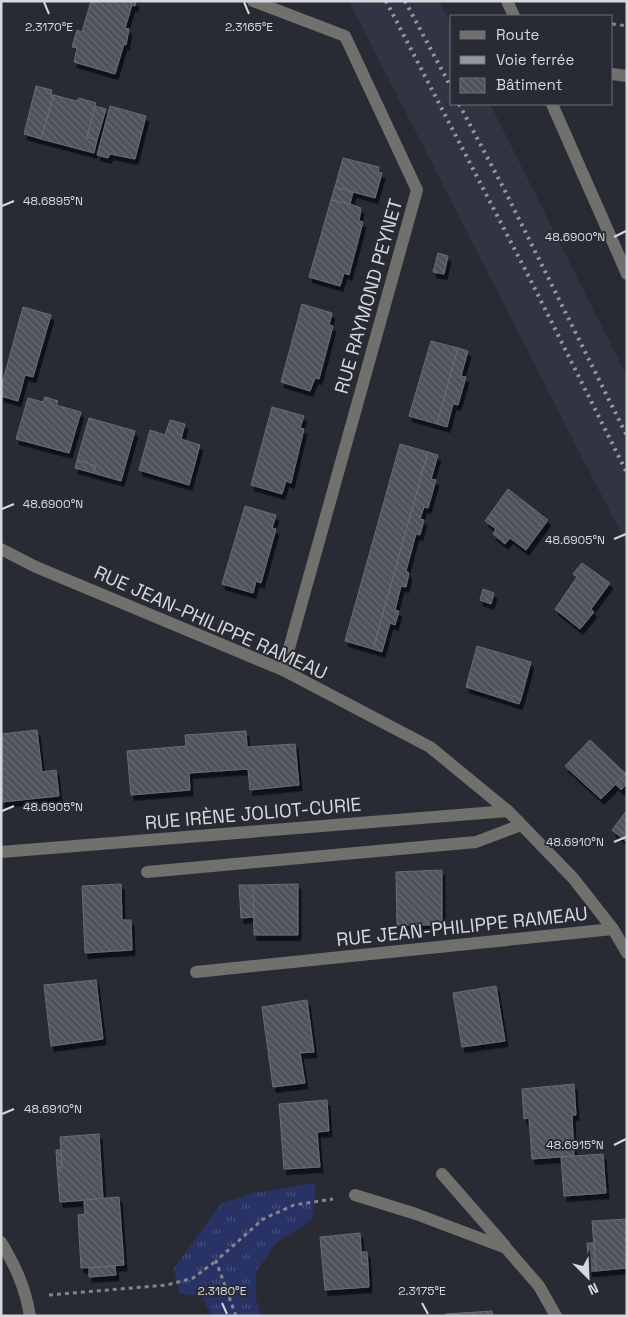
<svg xmlns="http://www.w3.org/2000/svg" width="628" height="1317" font-family="'Space Grotesk',sans-serif">
	<style>
		.built { fill: #303443 }
		.grass { fill: url(#grass-tufts) }
		.building { fill: url(#building-back-hatch); stroke: #696c76; filter: url(#shadow) }
		.lines { fill: none; stroke-linecap: round; stroke-linejoin: round }
		.path { stroke: #83858c; stroke-width: 3; stroke-dasharray: 4 4; stroke-linecap: butt }
		.minor { stroke: #70716c; stroke-width: 12 }
		.rail { stroke: #96979e; stroke-width: 4; stroke-dasharray: 2.5 5; stroke-linecap: butt }
		.ticks { fill: none; stroke: #d7d8de; stroke-width: 2 }
		.labels { text-anchor: middle; stroke-width: 4; stroke-linejoin: round; paint-order: stroke }
		.street-label { font-size: 19px; fill: #d7d8de; stroke: #292b34 }
		.ticks-label { font-size: 12px; text-anchor: middle; fill: #d7d8de; stroke: #292b34; stroke-width: 4; stroke-linejoin: round; paint-order: stroke }
	</style>
	<defs>
		<pattern id="grass-tufts" width="24" height="20" patternUnits="userSpaceOnUse" patternTransform="scale(1.25)"><rect width="24" height="20" fill="#293264"/><path d="M3 7l-1-3M5 7V3M7 7l1-3M15 17l-1-3M17 17v-4M19 17l1-3" fill="none" stroke="#474f7a"/></pattern>
		<pattern id="building-back-hatch" width="6" height="6" patternUnits="userSpaceOnUse" patternTransform="scale(1.25)"><rect width="6" height="6" fill="#4f515b"/><path d="M-1 5l2 2M0 0l6 6M5-1l2 2" fill="none" stroke="#686972"/></pattern>
		<filter id="shadow"><feDropShadow dx="3" dy="5.5" stdDeviation="0" flood-color="#0009"/></filter>
	</defs>
	<rect width="100%" height="100%" fill="#292b34"/>
	<polygon class="built" points="349,1 439,1 452,26 452,104 490,104 627,377 627,545"/>
	<polygon class="grass" points="316,1183 312,1219 275,1244 256,1272 256,1299 261,1316 212,1316 202,1297 179,1293 174,1268 222,1203 254,1193"/>
	<g class="building">
		<polygon points="91,1 136,1 135,6 132,5 125,28 129,29 126,45 124,44 115,74 74,62 77,48 72,47 77,30 82,32"/>
		<polygon points="36,86 52,90 51,94 54,95 41,139 24,134"/>
		<polygon points="54,95 76,101 79,98 96,103 87,137 97,140 94,153 41,139"/>
		<polygon points="95,106 106,109 97,140 87,137"/>
		<polygon points="110,106 146,116 135,159 110,154 108,158 97,155"/>
		<polygon points="343,158 379,167 378,172 382,173 375,198 335,187"/>
		<polygon points="335,187 353,192 350,204 331,200"/>
		<polygon points="331,200 350,204 361,208 359,221 363,222 349,275 344,273 340,286 309,277"/>
		<polygon points="438,253 448,256 444,274 433,272"/>
		<polygon points="302,304 332,313 329,325 333,326 319,379 315,378 310,391 281,382"/>
		<polygon points="23,307 51,315 33,377 25,375 18,401 1,396 1,388"/>
		<polygon points="431,341 458,348 437,424 409,416"/>
		<polygon points="458,348 468,351 461,376 466,377 458,405 453,404 447,427 437,424"/>
		<polygon points="45,397 58,401 56,405 81,412 69,453 16,439 28,398 43,402"/>
		<polygon points="272,407 304,416 300,428 304,429 291,483 286,481 282,494 251,485"/>
		<polygon points="89,418 135,431 121,481 93,473 96,466 77,460"/>
		<polygon points="170,420 185,424 181,439 200,445 189,485 139,470 150,430 165,435"/>
		<polygon points="400,444 428,452 373,649 345,641"/>
		<polygon points="428,452 438,455 431,479 436,480 428,508 424,507 420,519 424,520 420,535 416,534 406,571 409,573 406,587 401,586 395,610 399,611 395,625 390,623 382,652 373,649"/>
		<polygon points="77,460 96,466 93,473 75,468"/>
		<polygon points="508,489 548,520 526,550 510,538 505,544 493,534 496,529 485,521"/>
		<polygon points="245,506 276,515 272,528 276,529 261,583 256,581 253,593 222,584"/>
		<polygon points="582,563 610,583 591,609 594,612 580,629 555,609 577,577 573,574"/>
		<polygon points="483,589 494,593 491,604 480,600"/>
		<polygon points="477,646 531,662 521,699 496,691 494,696 466,687"/>
		<polygon points="496,691 521,699 519,704 494,696"/>
		<polygon points="37,730 42,772 56,770 59,796 2,802 1,734"/>
		<polygon points="246,731 247,747 295,744 299,785 250,790 248,769 189,773 190,790 131,795 127,751 186,746 185,735"/>
		<polygon points="590,740 626,774 601,799 565,766"/>
		<polygon points="626,774 627,784 621,790 615,784"/>
		<polygon points="627,810 627,842 612,830"/>
		<polygon points="442,870 442,925 397,925 396,872"/>
		<polygon points="121,884 122,920 131,920 132,950 85,953 82,886"/>
		<polygon points="298,884 298,935 254,935 253,885"/>
		<polygon points="239,885 253,885 254,917 241,918"/>
		<polygon points="96,980 103,1039 51,1046 44,985"/>
		<polygon points="496,986 505,1041 462,1047 453,993"/>
		<polygon points="307,1000 314,1052 300,1053 305,1083 273,1087 262,1007"/>
		<polygon points="574,1084 576,1115 572,1115 574,1156 532,1159 529,1118 524,1119 522,1089"/>
		<polygon points="327,1100 329,1131 317,1132 320,1167 284,1169 279,1104"/>
		<polygon points="99,1134 103,1199 60,1202 57,1167 62,1167 60,1137"/>
		<polygon points="56,1150 61,1150 62,1167 57,1167"/>
		<polygon points="603,1154 606,1193 564,1196 561,1157"/>
		<polygon points="119,1197 124,1265 81,1268 78,1215 85,1214 84,1200"/>
		<polygon points="627,1219 627,1268 596,1271 592,1221"/>
		<polygon points="360,1233 362,1264 368,1264 369,1287 325,1290 320,1237"/>
		<polygon points="587,1243 594,1243 596,1271 589,1271"/>
		<polygon points="361,1252 367,1252 368,1264 362,1264"/>
		<polygon points="115,1266 116,1275 89,1277 89,1268"/>
		<polygon points="492,1311 493,1316 446,1316 446,1314"/>
	</g>
	<g class="lines">
		<g class="path">
			<polyline points="612,24 627,26"/>
			<polyline points="49,1295 167,1285 193,1278 216,1261"/>
			<polyline points="236,1316 216,1261 263,1219 294,1205 333,1199"/>
		</g>
		<g class="minor">
			<polyline points="253,1 345,36 417,190 283,670"/>
			<polyline points="507,1 514,16"/>
			<polyline points="612,74 627,76"/>
			<polyline points="552,104 627,274"/>
			<polyline points="1,549 36,567 283,670 430,747 508,811 573,878 613,929 627,953"/>
			<polyline points="1,852 508,811"/>
			<polyline points="147,872 476,842 521,825"/>
			<polyline points="196,972 613,929"/>
			<polyline points="442,1174 505,1246"/>
			<polyline points="355,1195 416,1214 506,1248 539,1286 556,1316"/>
			<path d="M1,1242C16,1267 25,1287 30,1316"/>
		</g>
		<g class="rail">
			<polyline points="386,1 530,279 627,473"/>
			<polyline points="405,1 452,89"/>
			<polyline points="459,104 504,189 627,436"/>
		</g>
	</g>
	<path class="ticks" d="M44,2L49,14M244,2L249,14M2,206L14,201M614,237L626,231M2,509L14,504M614,539L626,534M2,811L14,806M614,842L626,837M2,1114L14,1109M614,1145L626,1139M222,1303L227,1314M422,1303L428,1314"/>
	<g class="labels">
		<g class="street-label">
			<text transform="translate(368 296) rotate(-74)" y="7">RUE RAYMOND PEYNET</text>
			<text transform="translate(211 622) rotate(24)" y="7">RUE JEAN-PHILIPPE RAMEAU</text>
			<text transform="translate(253 813) rotate(-5)" y="7">RUE IRÈNE JOLIOT-CURIE</text>
			<text transform="translate(462 926) rotate(-6)" y="7">RUE JEAN-PHILIPPE RAMEAU</text>
		</g>
	</g>
	<g class="ticks-label">
		<text x="49" y="31">2.3170°E</text>
		<text x="249" y="31">2.3165°E</text>
		<text x="53" y="205">48.6895°N</text>
		<text x="575" y="241">48.6900°N</text>
		<text x="53" y="508">48.6900°N</text>
		<text x="575" y="544">48.6905°N</text>
		<text x="53" y="811">48.6905°N</text>
		<text x="575" y="846">48.6910°N</text>
		<text x="53" y="1113">48.6910°N</text>
		<text x="575" y="1149">48.6915°N</text>
		<text x="222" y="1295">2.3180°E</text>
		<text x="422" y="1295">2.3175°E</text>
	</g>
	<rect width="628" height="1317" fill="none" stroke="#d7d8de" stroke-width="5"/>
	<rect x="450" y="15" width="162" height="90" fill="#292b34" stroke="#6f7078"/>
	<rect x="460" y="31" width="25" height="8" fill="#70716c" stroke="#6f7078"/>
	<text x="496" y="40" font-size="15" fill="#d7d8de">Route</text>
	<rect x="460" y="56" width="25" height="8" fill="#96979e" stroke="#6f7078"/>
	<text x="496" y="65" font-size="15" fill="#d7d8de">Voie ferrée</text>
	<rect x="460" y="78" width="25" height="15" fill="url(#building-back-hatch)" stroke="#6f7078"/>
	<text x="496" y="90" font-size="15" fill="#d7d8de">Bâtiment</text>
	<g transform="translate(588 1277) rotate(156)" stroke="#292b34" stroke-width="4" paint-order="stroke">
	<path d="M0-4L9 19L0 12L-9 19Z" fill="#d7d8de"/>
	<text y="-8" font-size="14" font-weight="bold" text-anchor="middle" fill="#d7d8de">N</text>
	</g>
</svg>
